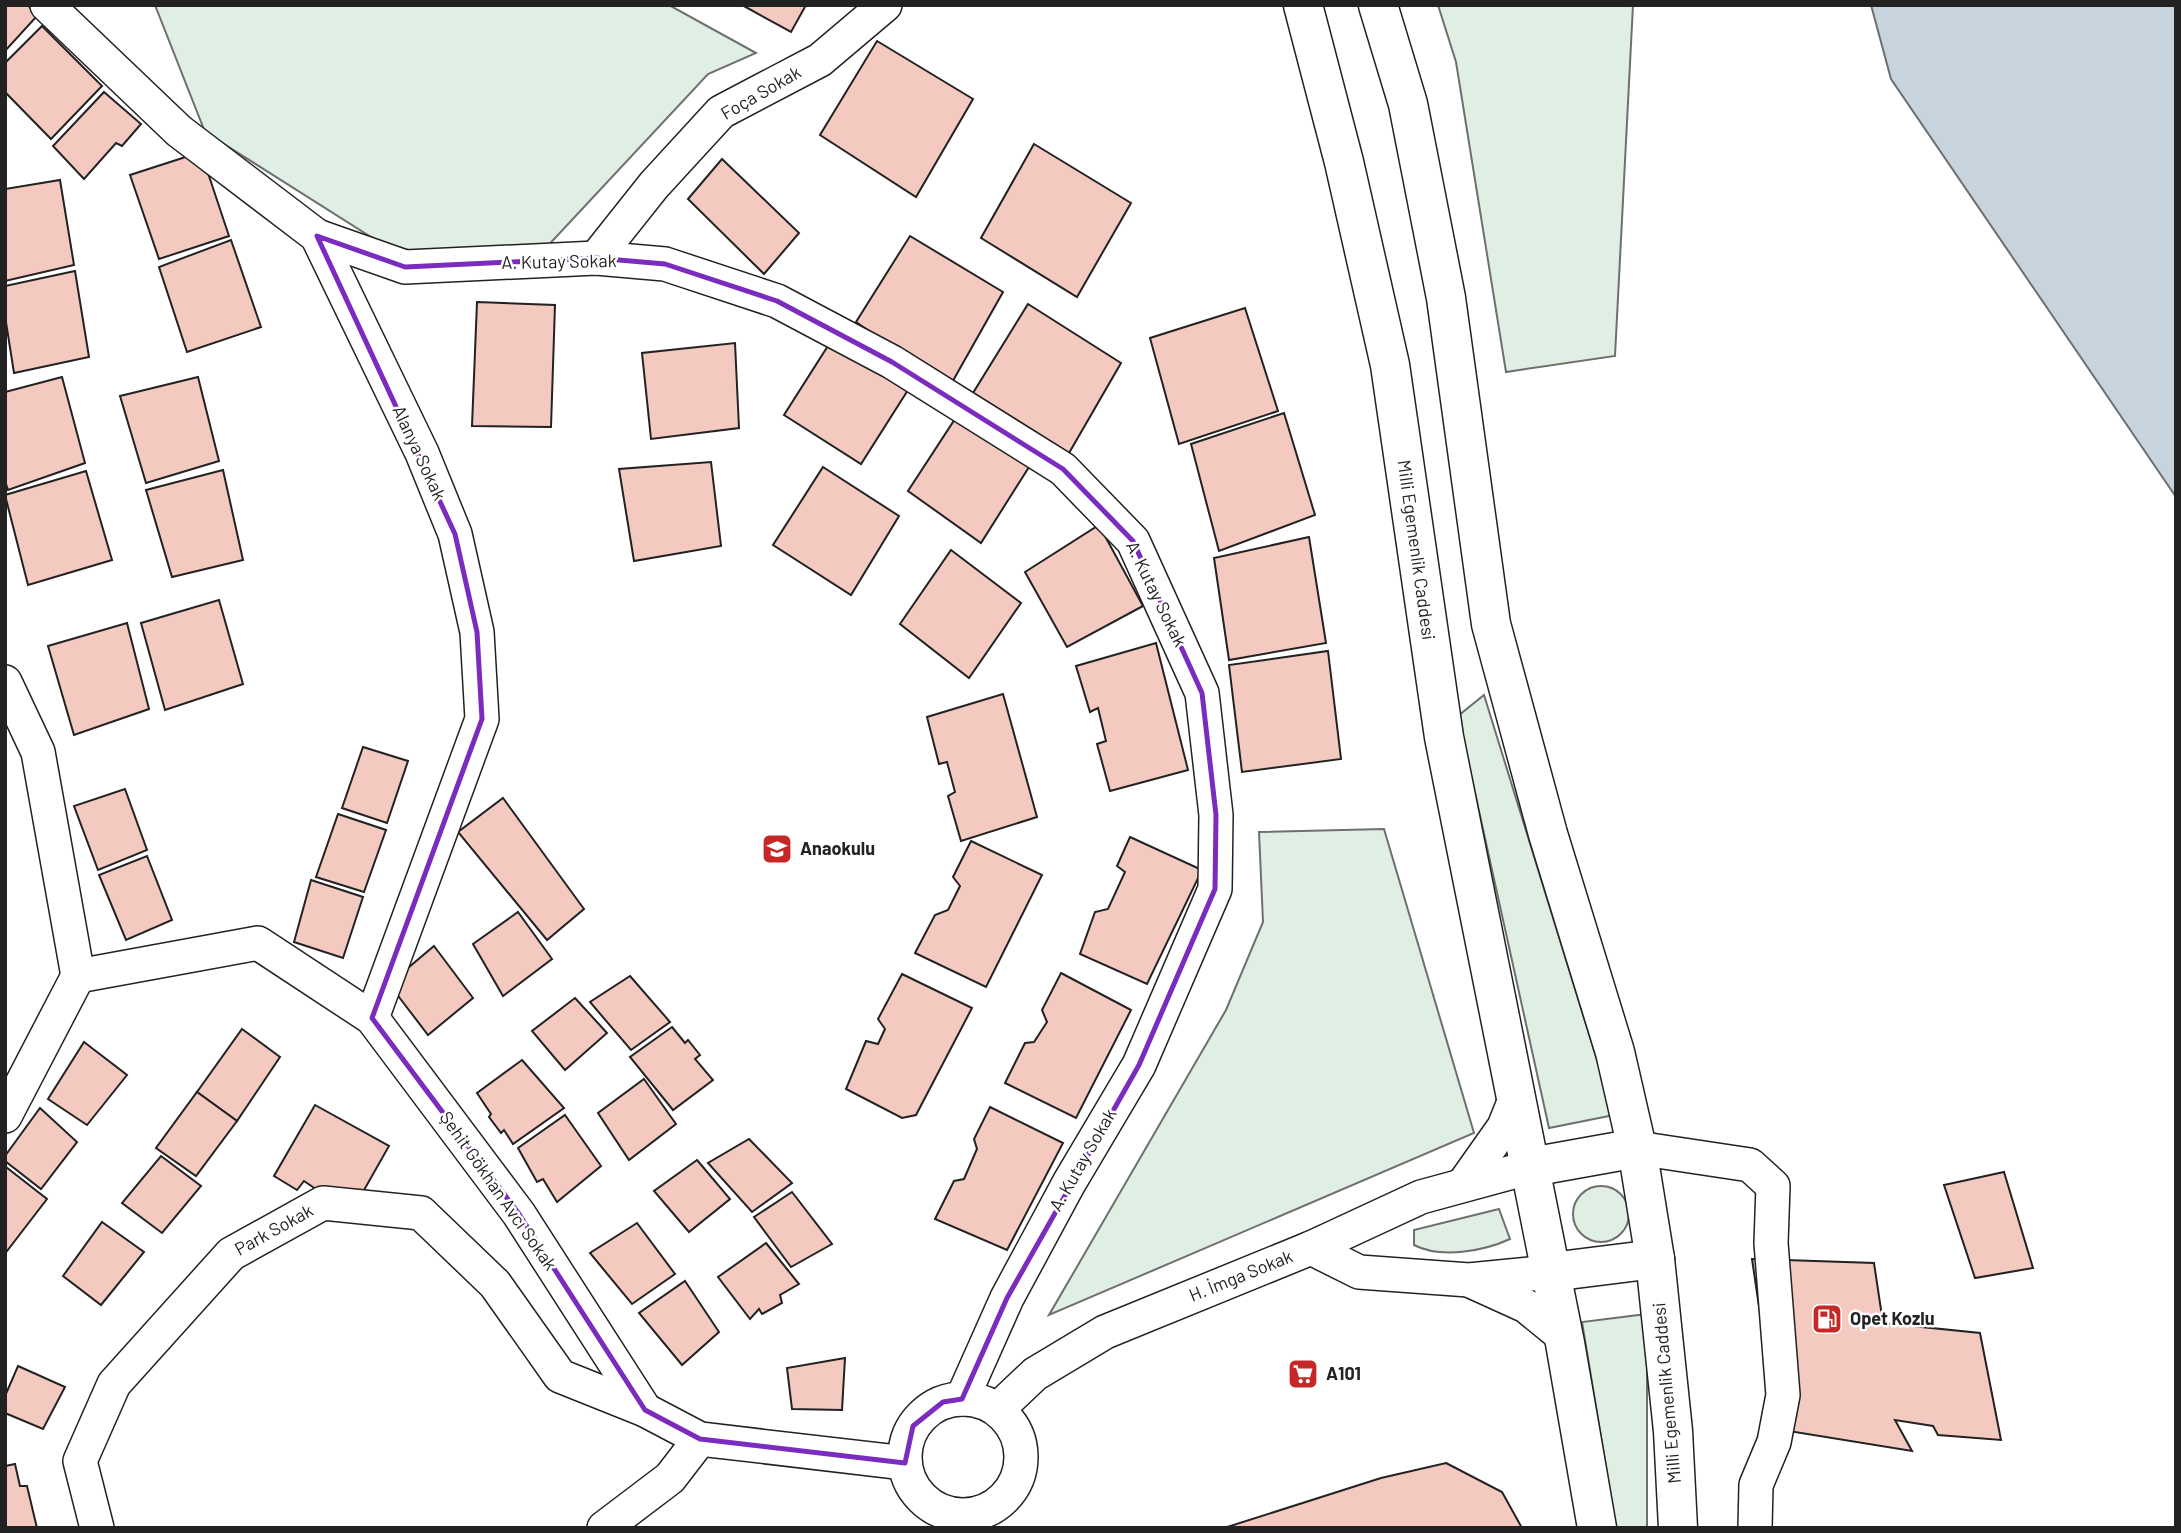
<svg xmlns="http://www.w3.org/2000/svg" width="2181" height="1533" font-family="Barlow,sans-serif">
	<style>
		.green { fill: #e0efe3; stroke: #6f6f6f; stroke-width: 2 }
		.water { fill: #c7d3dd; stroke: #6f6f6f; stroke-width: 2 }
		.building { fill: #f3c9c0; stroke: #222; stroke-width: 2 }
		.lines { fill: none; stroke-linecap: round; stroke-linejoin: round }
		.street-casing { stroke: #222; stroke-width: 36 }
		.highway-casing { stroke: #222; stroke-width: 41 }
		.street { stroke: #fff; stroke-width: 33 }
		.highway { stroke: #fff; stroke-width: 38 }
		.marked { fill: none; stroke: #7b2cbf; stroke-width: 5; stroke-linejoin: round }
		.labels { text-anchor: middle; stroke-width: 5; stroke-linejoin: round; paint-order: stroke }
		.street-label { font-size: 18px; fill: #222; stroke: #fff }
		.poi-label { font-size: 18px; font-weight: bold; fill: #222; stroke: #fff; text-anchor: start }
	</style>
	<rect width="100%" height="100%" fill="#fff"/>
	<g class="green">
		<polygon points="155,5 669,5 756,53 708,74 543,251 401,256 205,132"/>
		<polygon points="1438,5 1633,5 1615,356 1506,372 1456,62"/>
		<polygon points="1484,695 1614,1115 1549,1128 1458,716"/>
		<polygon points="1384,829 1474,1133 1049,1315 1226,1010 1263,922 1259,832"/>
		<circle cx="1601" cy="1214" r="28"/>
		<path d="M1499,1209L1510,1239C1484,1251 1441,1259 1414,1245V1230Z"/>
		<polygon points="1647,1314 1647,1528 1616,1528 1582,1322"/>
	</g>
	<polygon class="water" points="1871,5 2176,5 2176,497 1891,79"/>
	<g class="building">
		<polygon points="5,5 28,5 37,16 5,51"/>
		<polygon points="742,5 806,5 791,32"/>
		<polygon points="42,26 102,86 51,139 5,92 5,63"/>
		<polygon points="877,41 973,99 916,197 820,135"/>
		<polygon points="104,92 141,124 122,146 116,143 84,179 53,146"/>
		<polygon points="1034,144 1131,203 1077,297 981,238"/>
		<polygon points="201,152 229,236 159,259 130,175"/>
		<polygon points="722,159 799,233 764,274 688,199"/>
		<polygon points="60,180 74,265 5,281 5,189"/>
		<polygon points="910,236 1003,292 950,386 856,322"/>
		<polygon points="231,240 261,327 187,352 159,267"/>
		<polygon points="75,271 89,357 14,373 5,316 5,286"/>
		<polygon points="477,302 555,305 551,427 472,426"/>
		<polygon points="1028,304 1121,363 1069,453 973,393"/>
		<polygon points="1245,308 1278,411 1179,444 1150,338"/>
		<polygon points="833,338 908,390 861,464 784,415"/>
		<polygon points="735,343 739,428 651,439 642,353"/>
		<polygon points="62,377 85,463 8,490 5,481 5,392"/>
		<polygon points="198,377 219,461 146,483 120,396"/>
		<polygon points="1284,413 1315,515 1219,551 1191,444"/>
		<polygon points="955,419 1029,467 981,543 908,491"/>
		<polygon points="711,462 721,546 634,561 619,469"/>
		<polygon points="823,467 899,516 851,595 773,545"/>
		<polygon points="223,470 243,560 172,577 146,490"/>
		<polygon points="86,471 112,560 28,585 5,495"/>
		<polygon points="1099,525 1143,606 1067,647 1025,572"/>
		<polygon points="1309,537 1326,643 1229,660 1214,558"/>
		<polygon points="951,550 1021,603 969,678 900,624"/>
		<polygon points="219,600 243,684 165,710 141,623"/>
		<polygon points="127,623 149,709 74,735 48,646"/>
		<polygon points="1156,643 1188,770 1110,791 1097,744 1106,741 1098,708 1090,712 1076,666"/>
		<polygon points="1328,651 1341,759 1242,772 1229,665"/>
		<polygon points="1003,694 1037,817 961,841 948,796 955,792 947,762 939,764 927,717"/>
		<polygon points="363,747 408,761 387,823 342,808"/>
		<polygon points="125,789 147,850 98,870 74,806"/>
		<polygon points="503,798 584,909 547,940 458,832"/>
		<polygon points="338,814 386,830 364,892 316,877"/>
		<polygon points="1130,837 1202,870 1147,984 1080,954 1095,912 1108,909 1125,872 1117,866"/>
		<polygon points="971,841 1042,875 986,987 915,953 935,915 948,910 960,886 953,877"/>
		<polygon points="147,856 172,920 126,940 99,875"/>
		<polygon points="311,880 363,897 343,958 294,942"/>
		<polygon points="518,912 552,959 503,996 473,944"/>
		<polygon points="434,946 473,998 428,1035 389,984"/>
		<polygon points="1061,973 1131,1010 1076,1118 1005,1083 1025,1043 1034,1042 1047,1022 1042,1010"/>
		<polygon points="902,974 972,1008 916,1115 902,1118 846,1089 866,1041 878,1044 885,1029 878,1019"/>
		<polygon points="630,976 670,1022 631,1050 590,1002"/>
		<polygon points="575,998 607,1033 565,1070 532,1031"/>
		<polygon points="672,1027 685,1043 688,1040 700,1055 695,1059 713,1080 673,1110 630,1057"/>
		<polygon points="242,1029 280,1057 237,1121 197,1092"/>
		<polygon points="84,1042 127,1075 87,1125 48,1099"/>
		<polygon points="522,1060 564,1108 513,1144 504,1130 501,1133 489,1117 491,1114 477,1093"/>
		<polygon points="644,1079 676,1124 629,1160 598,1113"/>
		<polygon points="197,1092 237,1121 196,1176 156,1148"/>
		<polygon points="315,1105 389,1146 351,1213 304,1181 297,1190 274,1176"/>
		<polygon points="990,1107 1063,1143 1007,1250 935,1219 954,1181 964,1179 977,1149 974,1139"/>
		<polygon points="40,1108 77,1142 41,1189 5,1161 5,1156"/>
		<polygon points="565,1115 601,1166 557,1202 543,1179 537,1182 518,1148"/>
		<polygon points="749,1139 792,1183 752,1212 708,1163"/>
		<polygon points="161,1156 201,1186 162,1233 122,1203"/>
		<polygon points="697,1160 730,1199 689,1232 654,1191"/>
		<polygon points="6,1167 47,1199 7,1251 5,1250"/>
		<polygon points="2004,1172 2033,1268 1975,1278 1944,1185"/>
		<polygon points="792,1192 832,1244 791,1267 754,1217"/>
		<polygon points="102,1222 144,1252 101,1305 63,1276"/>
		<polygon points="637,1223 675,1274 632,1304 590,1253"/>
		<polygon points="766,1243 799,1284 780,1295 782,1303 762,1314 759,1309 750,1319 718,1277"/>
		<polygon points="1752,1259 1874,1263 1883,1323 1980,1333 2001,1440 1938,1435 1933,1426 1895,1420 1912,1451 1777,1429"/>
		<polygon points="685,1281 719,1332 682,1365 639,1313"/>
		<polygon points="845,1358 842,1410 792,1409 787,1368"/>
		<polygon points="18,1366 65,1387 43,1429 5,1413 5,1396"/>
		<polygon points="1446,1463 1502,1492 1522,1528 1224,1528 1381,1478"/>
		<polygon points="15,1464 20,1486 27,1486 37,1528 5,1528 5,1466"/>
	</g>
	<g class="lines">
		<g class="street-casing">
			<g id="street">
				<polyline points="47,5 179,131 317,236 422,453 455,534 477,632 482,719 372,1018"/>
				<polyline points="317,236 405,267 596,258 665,264 777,301 892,362 1063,469 1133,541 1202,693 1216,815 1215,889 1139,1065 1069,1183 1007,1298 962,1399"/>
				<polyline points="596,258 654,185 721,112 820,60 885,5"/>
				<polyline points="5,682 38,752 78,976"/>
				<polyline points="78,976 258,943 372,1018 519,1214 645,1410 700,1439 905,1463"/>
				<polyline points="5,1116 78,976"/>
				<polyline points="1637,1148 1750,1165 1773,1186 1771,1243 1783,1395 1774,1442 1756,1485 1755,1528"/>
				<polyline points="1463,1185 1504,1127 1516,1097"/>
				<polyline points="1311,1248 1359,1272 1469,1280 1551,1272"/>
				<polyline points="1471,1281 1526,1306 1564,1337"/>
				<circle cx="963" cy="1457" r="58"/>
				<polyline points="998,1409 1035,1374 1105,1332 1311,1248 1421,1197 1531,1167"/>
				<polyline points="97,1528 80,1461 114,1384 231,1254 323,1203 421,1213 495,1284 560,1376 645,1410"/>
				<polyline points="604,1528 670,1478 700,1439"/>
			</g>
		</g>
		<g class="highway-casing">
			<g id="highway">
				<polyline points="1303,5 1344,162 1390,365 1444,737 1565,1343 1597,1528"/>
				<polyline points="1378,5 1408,104 1446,298 1491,624 1548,834 1615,1052 1637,1148 1655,1259 1673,1431 1678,1528"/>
				<polyline points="1531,1167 1637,1148"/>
				<polyline points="1551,1272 1655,1259"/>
			</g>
		</g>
		<use href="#street" class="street"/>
		<use href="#highway" class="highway"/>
	</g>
	<path class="marked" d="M317,236L405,267L596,258L665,264L777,301L892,362L1063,469L1133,541L1202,693L1216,815L1215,889L1139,1065L1007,1298L962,1399L943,1402L913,1426L905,1463L700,1439L645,1410L519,1214L372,1018L482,719L477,632L455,534Z"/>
	<defs>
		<g id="school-square" transform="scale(1.575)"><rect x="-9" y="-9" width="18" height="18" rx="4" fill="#c62828" stroke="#fff"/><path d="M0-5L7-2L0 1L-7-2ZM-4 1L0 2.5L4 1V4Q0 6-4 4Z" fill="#fff"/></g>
		<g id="fuel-square" transform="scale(1.575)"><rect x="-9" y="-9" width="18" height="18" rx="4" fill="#c62828" stroke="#fff"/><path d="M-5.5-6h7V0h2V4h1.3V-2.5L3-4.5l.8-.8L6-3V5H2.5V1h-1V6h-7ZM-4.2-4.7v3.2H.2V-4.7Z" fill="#fff"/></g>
		<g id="supermarket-square" transform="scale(1.575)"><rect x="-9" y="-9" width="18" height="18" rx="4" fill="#c62828" stroke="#fff"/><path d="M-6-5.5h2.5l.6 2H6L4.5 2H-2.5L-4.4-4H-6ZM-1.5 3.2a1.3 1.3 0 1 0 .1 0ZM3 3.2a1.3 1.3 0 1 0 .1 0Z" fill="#fff"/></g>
	</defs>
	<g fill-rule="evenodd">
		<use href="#school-square" x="777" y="849"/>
		<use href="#fuel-square" x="1827" y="1319"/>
		<use href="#supermarket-square" x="1303" y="1374"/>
	</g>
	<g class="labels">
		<g class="street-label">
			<text transform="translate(761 93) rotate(-30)" y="6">Foça Sokak</text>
			<text transform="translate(559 262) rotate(-1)" y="6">A. Kutay Sokak</text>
			<text transform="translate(419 453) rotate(65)" y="6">Alanya Sokak</text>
			<text transform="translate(1416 550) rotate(82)" y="6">Milli Egemenlik Caddesi</text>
			<text transform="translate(1156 594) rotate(64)" y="6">A. Kutay Sokak</text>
			<text transform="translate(1083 1160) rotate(-60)" y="6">A. Kutay Sokak</text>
			<text transform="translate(498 1191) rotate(55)" y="6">Şehit Gökhan Avcı Sokak</text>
			<text transform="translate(274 1230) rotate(-29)" y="6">Park Sokak</text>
			<text transform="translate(1241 1276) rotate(-22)" y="6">H. İmga Sokak</text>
			<text transform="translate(1667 1393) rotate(-95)" y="6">Milli Egemenlik Caddesi</text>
		</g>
		<g class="poi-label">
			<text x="800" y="855">Anaokulu</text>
			<text x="1850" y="1325">Opet Kozlu</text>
			<text x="1326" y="1380">A101</text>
		</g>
	</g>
	<rect width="2181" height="1533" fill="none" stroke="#222222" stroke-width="14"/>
</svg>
